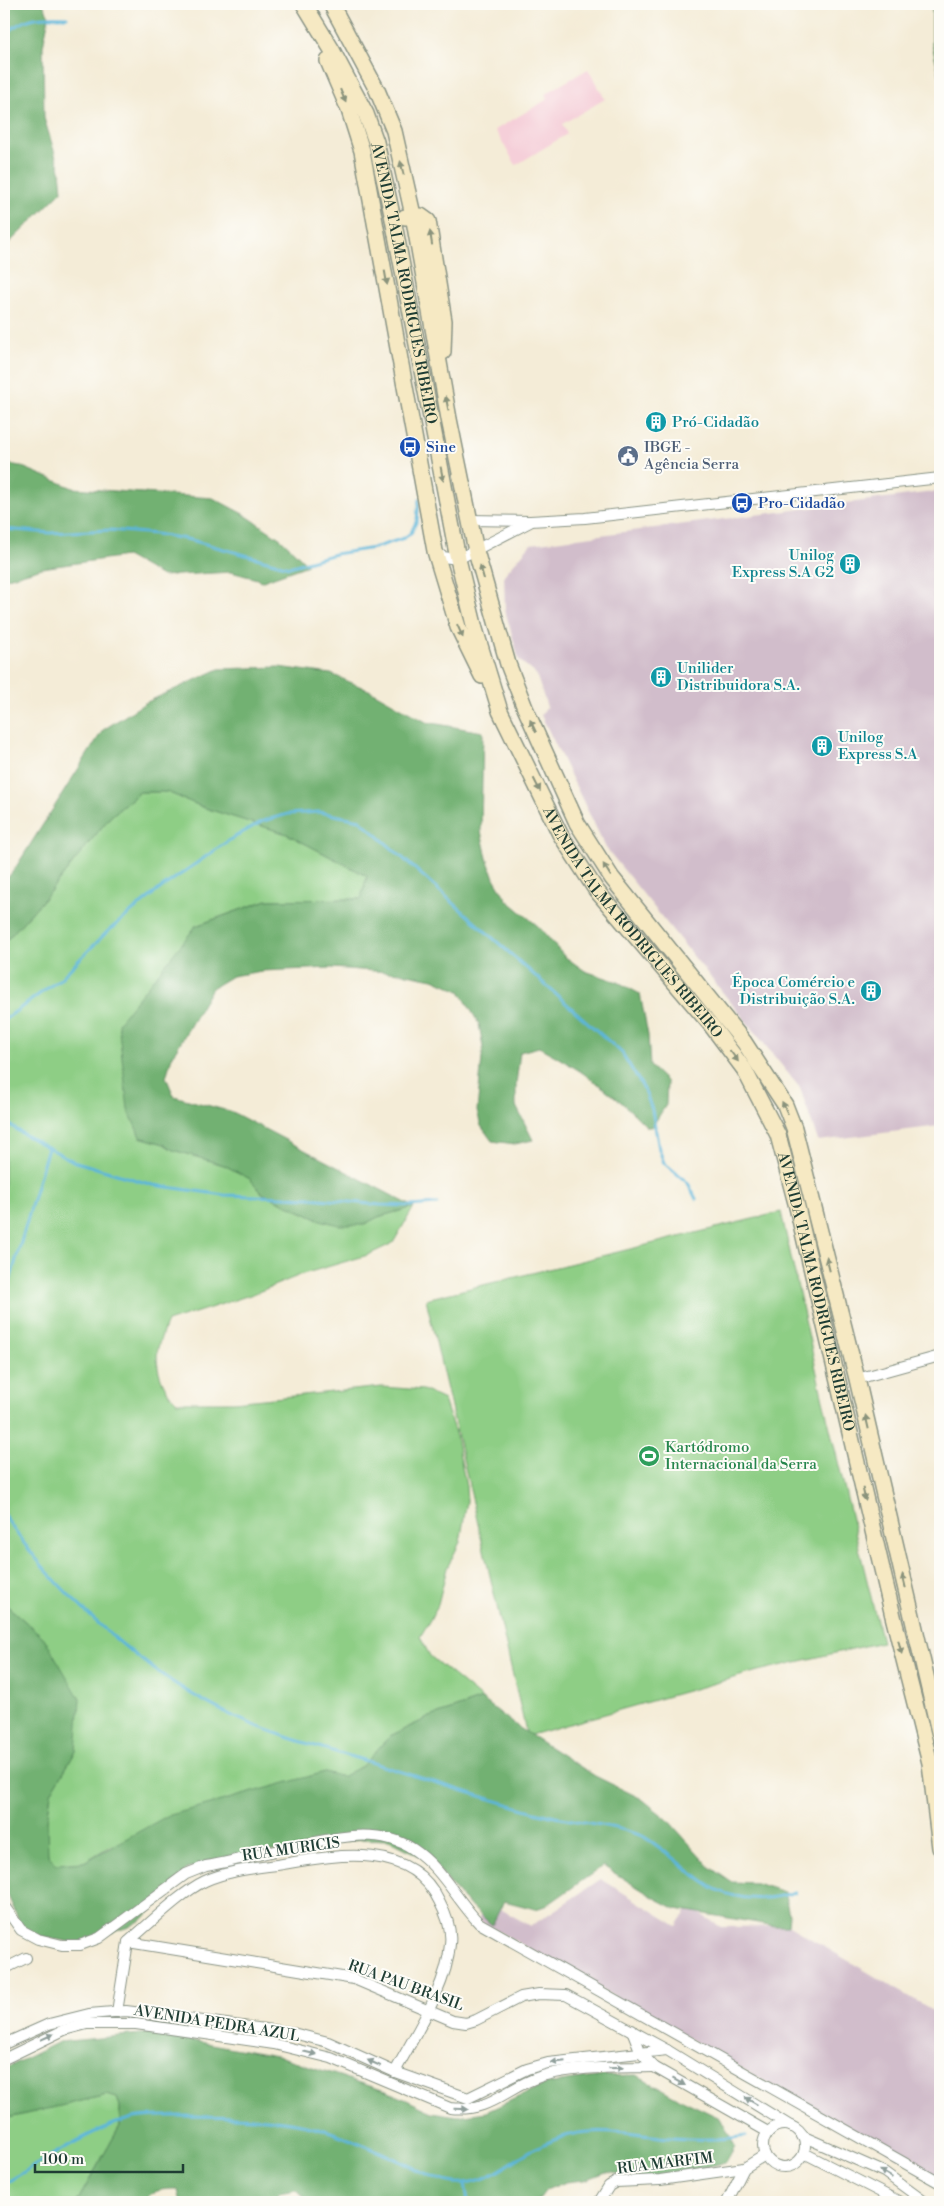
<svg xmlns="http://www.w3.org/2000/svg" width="944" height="2206" font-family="'Libre Bodoni',serif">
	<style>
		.built { fill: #f5cfd9 }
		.industrial { fill: #d1bdcb }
		.green { fill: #8ece85; stroke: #56865c }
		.forest { fill: #72b172; stroke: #487753 }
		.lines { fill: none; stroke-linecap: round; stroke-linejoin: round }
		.stream { stroke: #5cb6da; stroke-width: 3 }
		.minor-casing { stroke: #8a9486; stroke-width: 12 }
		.secondary-casing { stroke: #8a9486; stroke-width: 18 }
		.minor { stroke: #fff; stroke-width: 10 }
		.secondary { stroke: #f6e9c3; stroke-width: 15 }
		.oneway { fill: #8a937c }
		.oneway2 { fill: #8f9e9a }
		.labels { text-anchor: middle; stroke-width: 4; stroke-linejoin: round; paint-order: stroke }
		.street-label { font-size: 15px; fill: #1f3d34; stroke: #fdfcf7 }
		.culture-label { font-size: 15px; fill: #0d838f; stroke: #fdfcf7; text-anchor: start }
		.transit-label { font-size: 15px; fill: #164399; stroke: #fdfcf7; text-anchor: start }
		.service-label { font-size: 15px; fill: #4e5e75; stroke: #fdfcf7; text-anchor: start }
		.leisure-label { font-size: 15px; fill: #27864d; stroke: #fdfcf7; text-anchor: start }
	</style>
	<rect width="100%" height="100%" fill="#fdfcf7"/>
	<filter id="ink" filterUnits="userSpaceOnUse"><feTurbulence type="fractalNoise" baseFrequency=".02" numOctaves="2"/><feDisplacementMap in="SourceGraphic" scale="10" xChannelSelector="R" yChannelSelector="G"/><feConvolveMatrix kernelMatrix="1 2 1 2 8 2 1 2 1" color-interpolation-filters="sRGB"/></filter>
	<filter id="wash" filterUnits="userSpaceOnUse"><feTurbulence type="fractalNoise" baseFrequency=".0096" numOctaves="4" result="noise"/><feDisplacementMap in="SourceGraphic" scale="20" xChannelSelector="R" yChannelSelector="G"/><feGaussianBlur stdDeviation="1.12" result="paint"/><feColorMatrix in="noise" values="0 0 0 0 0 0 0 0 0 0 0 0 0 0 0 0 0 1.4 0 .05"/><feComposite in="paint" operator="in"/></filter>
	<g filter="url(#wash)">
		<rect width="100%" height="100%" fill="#f4ecd7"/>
		<polygon class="built" points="588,69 605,99 562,124 567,134 516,165 495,130 548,99 545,94"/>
		<g class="industrial">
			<polygon points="940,491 940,1126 818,1141 800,1088 606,848 541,715 547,707 536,674 519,660 505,610 504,575 531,544"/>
			<polygon points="601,1879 677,1926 689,1907 721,1927 789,1926 934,2011 940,2067 940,2180 478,1920 486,1901 531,1926"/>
		</g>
		<g class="green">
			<path d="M140,792H167L205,808L287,834L367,876L361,899L267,900L195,926L140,1137L164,1144L173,1150L224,1165L251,1179L262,1193L317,1219L363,1225L378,1217L414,1207L393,1243L368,1255L303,1274L253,1294L167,1322C164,1329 161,1337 159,1344C153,1364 162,1389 177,1402H234L382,1387L423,1390L444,1400L456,1436L466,1486L467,1501L460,1542L447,1568L437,1608L420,1637L430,1656L482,1699L430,1717L390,1736L362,1766L342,1777L325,1772L110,1846L84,1862L57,1864L48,1855L46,1842L47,1821L51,1793L76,1751L44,1638L4,1603V943L44,899L110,817Z"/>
			<polygon points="781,1212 823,1400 882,1642 758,1671 527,1736 426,1299"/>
			<polygon points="107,2095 117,2098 120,2106 120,2126 77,2202 4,2202 4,2119"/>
		</g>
		<g class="forest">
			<polygon points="4,4 43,4 49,16 43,46 44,118 60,170 62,191 4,248"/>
			<polygon points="932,4 940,4 940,78 932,44"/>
			<polygon points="4,463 20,466 73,488 213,498 245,515 281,539 308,565 260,582 257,579 231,572 162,576 126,556 42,568 4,579"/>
			<path d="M279,667L331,674L371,691L426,722L483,732L481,831L487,858L494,878L507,900L539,927L564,956L585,971L618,982L640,994L648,1035L650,1066L667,1082L666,1105L652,1127H647C615,1093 580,1069 539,1047L520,1052L516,1084V1106L533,1140L515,1144L492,1141L481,1126L477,1111L483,1047L479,1024L460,991L433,979L402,973L332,968L262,971L232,976L212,988L172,1057L166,1077L174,1096L232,1112L414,1207L378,1217L363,1225H339L317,1219L262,1193L250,1179L224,1165L173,1150L164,1144L140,1137L128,1109L118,1023L196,926L267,900L361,899L367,876L287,834L205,808L167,792H140L110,817L44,899L4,943V882L14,870L103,730L145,703L219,669Z"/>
			<polygon points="4,1603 44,1638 80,1699 76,1751 51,1793 47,1821 48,1855 57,1864 84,1862 167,1816 325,1772 342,1777 362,1766 390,1736 430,1717 482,1699 518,1727 595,1776 642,1799 667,1819 711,1868 731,1882 756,1883 784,1892 789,1914 788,1926 775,1926 676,1909 655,1898 603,1866 546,1906 535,1909 504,1901 492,1925 463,1899 433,1863 389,1840 361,1839 245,1855 187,1869 143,1919 129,1927 77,1943 25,1934 4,1887 4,1770 7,1764 4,1713"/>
			<path d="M151,2033L282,2057L394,2094L432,2112L457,2116L486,2112L546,2084L602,2076L637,2075L676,2097L720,2118L735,2146L726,2162L659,2180L606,2172L585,2180L566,2182L546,2190L537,2202H309L296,2190L279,2193L274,2202H181L178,2189C164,2189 152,2189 144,2202H77L120,2126V2106L117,2098L107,2095L4,2119V2069L59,2042Z"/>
		</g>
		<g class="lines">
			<g class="stream">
				<path d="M4,35C26,16 38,16 67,17"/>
				<polyline points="4,529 50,533 110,530 156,534 191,540 289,567 335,554 374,548 404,538 411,533 417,520 419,500"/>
				<polyline points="4,1020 60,979 107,932 161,888 231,839 263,821 288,814 319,812 360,820 622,1053 645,1091 652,1110 659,1149 664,1163 688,1183 696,1199"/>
				<polyline points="4,1121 23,1134 73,1161 153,1185 224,1195 310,1198 380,1205 410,1206 437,1204"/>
				<polyline points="4,1302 48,1147"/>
				<path d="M4,1515C55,1593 149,1678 235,1717C279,1737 327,1749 373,1763C428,1780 483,1798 539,1813C571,1822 605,1823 637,1834C647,1837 656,1845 664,1851C682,1862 696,1880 715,1889C739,1901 770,1901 795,1892"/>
				<polyline points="465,2183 468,2202"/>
				<path d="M4,2184C40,2163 87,2131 126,2120C142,2115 160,2116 176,2116C224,2116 292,2116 336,2134C361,2143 385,2154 408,2165C422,2172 441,2182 456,2183C486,2185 506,2165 530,2151C545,2143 562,2136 578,2133C609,2128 641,2136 672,2138C697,2140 722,2140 746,2136"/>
			</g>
		</g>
	</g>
	<g filter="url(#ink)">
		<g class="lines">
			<g class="minor-casing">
				<g id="minor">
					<polyline points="469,520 530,521 585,518 940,478"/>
					<polyline points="435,551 443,557 458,559 530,522"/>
					<polyline points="857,1379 940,1356"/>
					<path d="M4,1906L21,1930L38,1939L62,1945H80L99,1938L186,1874L206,1866C232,1861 258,1855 284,1849C325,1840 375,1824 413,1849C442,1868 456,1899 479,1923L940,2183"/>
					<polyline points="128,1942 354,1979 453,2021 466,2023 476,2020 521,1997 539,1994 566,1995 667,2050"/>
					<polyline points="4,1969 26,1958"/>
					<path d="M117,2012L128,1942C148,1925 183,1891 205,1881C229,1870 257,1868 283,1864C336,1855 411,1841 439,1901C446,1914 452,1929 450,1944C447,1987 415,2034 395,2072"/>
					<polyline points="632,2030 641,2053 654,2067 768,2132"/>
					<polyline points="4,2044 49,2024 89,2014 126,2011 289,2032 328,2042 395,2072 468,2098 527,2069 548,2063 667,2050 792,2127"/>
					<path d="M4,2059L64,2030L87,2024H136L274,2044L331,2058L450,2108C491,2113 506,2087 542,2076C578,2066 617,2068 654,2067"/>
					<circle cx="784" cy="2146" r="21"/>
					<polyline points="802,2136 884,2172 925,2202"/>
					<polyline points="804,2153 900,2202"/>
					<polyline points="599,2202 609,2186 616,2182 660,2180 744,2168"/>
					<polyline points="727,2202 744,2168 765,2155"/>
				</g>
			</g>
			<g class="secondary-casing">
				<g id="secondary">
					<path id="s1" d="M304,4L332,50L366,114L376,142L393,219L458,559L475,629L500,711L560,834L596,890L711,1025L744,1069L778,1135L797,1207L893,1616L930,1763L940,1848"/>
					<polyline points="331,4 377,90 394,131 413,215 449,419 476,551 508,664 525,708 577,823 612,878 744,1042 785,1105 794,1128 857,1379 940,1736"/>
					<polyline points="328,61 349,110 362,151 435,551 458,627 482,676"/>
					<polyline points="405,217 421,216 428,221 444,321 443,352"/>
				</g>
			</g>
			<use href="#minor" class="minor"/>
			<use href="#secondary" class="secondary"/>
		</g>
		<defs><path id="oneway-solid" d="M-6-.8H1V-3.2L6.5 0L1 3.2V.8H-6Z" transform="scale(1.25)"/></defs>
		<g class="oneway">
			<use href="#oneway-solid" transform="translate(343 96) rotate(67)"/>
			<use href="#oneway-solid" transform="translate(402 168) rotate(-103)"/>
			<use href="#oneway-solid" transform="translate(431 238) rotate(-99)"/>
			<use href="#oneway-solid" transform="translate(386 278) rotate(80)"/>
			<use href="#oneway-solid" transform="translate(447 403) rotate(-101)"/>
			<use href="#oneway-solid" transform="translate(442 474) rotate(79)"/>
			<use href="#oneway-solid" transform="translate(482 572) rotate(-106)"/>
			<use href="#oneway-solid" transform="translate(460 631) rotate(66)"/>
			<use href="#oneway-solid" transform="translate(533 726) rotate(-115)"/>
			<use href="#oneway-solid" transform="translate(537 785) rotate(63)"/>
			<use href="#oneway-solid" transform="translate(607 870) rotate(-122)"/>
			<use href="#oneway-solid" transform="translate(734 1056) rotate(53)"/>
			<use href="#oneway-solid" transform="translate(785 1108) rotate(-115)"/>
			<use href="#oneway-solid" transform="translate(828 1264) rotate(-104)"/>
			<use href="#oneway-solid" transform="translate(867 1422) rotate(-103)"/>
			<use href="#oneway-solid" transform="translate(864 1494) rotate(77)"/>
			<use href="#oneway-solid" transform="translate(904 1581) rotate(-103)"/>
			<use href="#oneway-solid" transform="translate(900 1647) rotate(76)"/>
		</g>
		<g class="oneway2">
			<use href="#oneway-solid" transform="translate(47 2037) rotate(-24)"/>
			<use href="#oneway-solid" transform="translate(310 2053) rotate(14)"/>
			<use href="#oneway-solid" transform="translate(558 2062) rotate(174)"/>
			<use href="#oneway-solid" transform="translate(374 2063) rotate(-156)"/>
			<use href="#oneway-solid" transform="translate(616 2068) rotate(-2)"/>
			<use href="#oneway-solid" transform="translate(679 2082) rotate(29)"/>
			<use href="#oneway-solid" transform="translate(751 2101) rotate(-149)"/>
			<use href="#oneway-solid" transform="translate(461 2109) rotate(2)"/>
			<use href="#oneway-solid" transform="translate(886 2174) rotate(-149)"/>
		</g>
	</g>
	<defs>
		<g id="building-disc" transform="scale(1.125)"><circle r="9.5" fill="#0f9aa8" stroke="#fdfcf7"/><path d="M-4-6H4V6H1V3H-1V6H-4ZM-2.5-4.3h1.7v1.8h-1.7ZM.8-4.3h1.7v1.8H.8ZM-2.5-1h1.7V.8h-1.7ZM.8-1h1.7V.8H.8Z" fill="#fff"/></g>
		<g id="bus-disc" transform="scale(1.125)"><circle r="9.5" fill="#1a4fb4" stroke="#fdfcf7"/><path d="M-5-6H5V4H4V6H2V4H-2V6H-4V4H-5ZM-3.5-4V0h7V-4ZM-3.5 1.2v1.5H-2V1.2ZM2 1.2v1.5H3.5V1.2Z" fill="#fff"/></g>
		<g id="civic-disc" transform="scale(1.125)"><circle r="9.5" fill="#5c6f8a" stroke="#fdfcf7"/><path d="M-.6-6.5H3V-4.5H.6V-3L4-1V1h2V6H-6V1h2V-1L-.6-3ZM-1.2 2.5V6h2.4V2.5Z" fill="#fff"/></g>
		<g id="stadium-disc" transform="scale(1.125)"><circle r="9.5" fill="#2e9e5b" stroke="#fdfcf7"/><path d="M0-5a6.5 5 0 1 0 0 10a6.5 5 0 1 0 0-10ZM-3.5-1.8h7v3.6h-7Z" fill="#fff"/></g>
	</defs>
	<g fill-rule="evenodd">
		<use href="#building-disc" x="656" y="422"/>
		<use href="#bus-disc" x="410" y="447"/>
		<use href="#civic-disc" x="628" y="456"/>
		<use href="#bus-disc" x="742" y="503"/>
		<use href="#building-disc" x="850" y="564"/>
		<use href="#building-disc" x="661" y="677"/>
		<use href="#building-disc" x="822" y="746"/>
		<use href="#building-disc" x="871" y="991"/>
		<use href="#stadium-disc" x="649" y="1456"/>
	</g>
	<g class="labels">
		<g class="street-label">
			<text dy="5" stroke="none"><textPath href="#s1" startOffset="300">AVENIDA TALMA RODRIGUES RIBEIRO</textPath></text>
			<text dy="5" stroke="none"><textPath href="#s1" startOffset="990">AVENIDA TALMA RODRIGUES RIBEIRO</textPath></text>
			<text dy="5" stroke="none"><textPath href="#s1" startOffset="1410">AVENIDA TALMA RODRIGUES RIBEIRO</textPath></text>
			<text transform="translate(291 1849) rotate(-8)" y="5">RUA MURICIS</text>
			<text transform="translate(406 1985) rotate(20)" y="5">RUA PAU BRASIL</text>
			<text transform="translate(217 2023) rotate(9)" y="5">AVENIDA PEDRA AZUL</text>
			<text transform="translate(665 2163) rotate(-7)" y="5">RUA MARFIM</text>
		</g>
		<g class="culture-label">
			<text x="672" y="427">Pró-Cidadão</text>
			<text x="834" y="560" text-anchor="end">Unilog<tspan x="834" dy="17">Express S.A G2</tspan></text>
			<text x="677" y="673">Unilider<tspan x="677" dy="17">Distribuidora S.A.</tspan></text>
			<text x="838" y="742">Unilog<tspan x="838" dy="17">Express S.A</tspan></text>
			<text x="855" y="987" text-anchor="end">Época Comércio e<tspan x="855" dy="17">Distribuição S.A.</tspan></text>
		</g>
		<g class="transit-label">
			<text x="426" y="452">Sine</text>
			<text x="758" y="508">Pro-Cidadão</text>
		</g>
		<g class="service-label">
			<text x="644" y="452">IBGE -<tspan x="644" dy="17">Agência Serra</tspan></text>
		</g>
		<g class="leisure-label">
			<text x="665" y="1452">Kartódromo<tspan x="665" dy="17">Internacional da Serra</tspan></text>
		</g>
	</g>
	<rect width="944" height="2206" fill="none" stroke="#fdfcf7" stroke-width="20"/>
	<path d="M35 2164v8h148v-8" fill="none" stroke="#1f3d34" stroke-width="2.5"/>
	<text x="42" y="2164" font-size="15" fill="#1f3d34" stroke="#fdfcf7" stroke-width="4" paint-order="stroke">100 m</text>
</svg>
